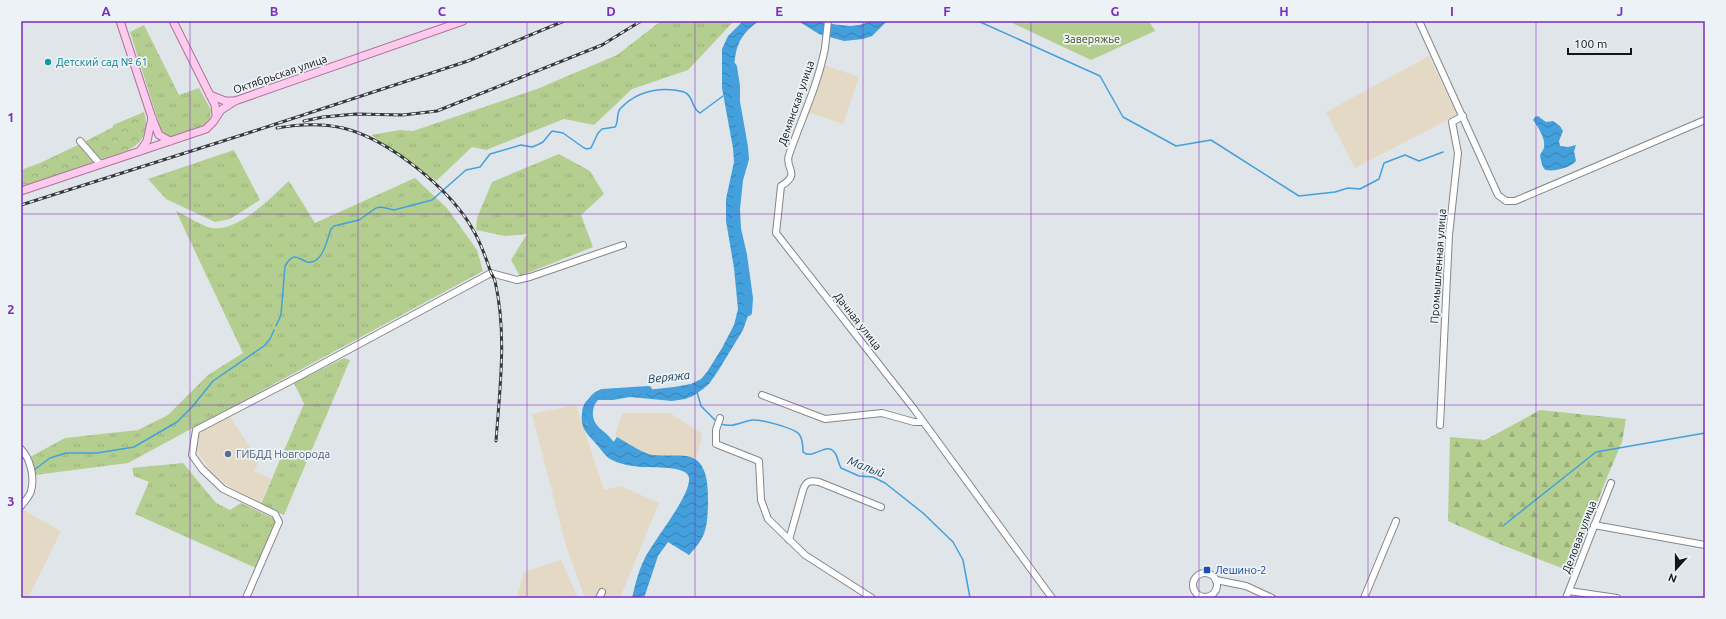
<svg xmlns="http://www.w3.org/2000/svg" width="1726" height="619" font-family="Ubuntu,sans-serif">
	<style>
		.commercial { fill: #e4d9c4 }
		.grass { fill: url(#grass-tufts) }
		.forest { fill: url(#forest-firs) }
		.park { fill: url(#park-crowns) }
		.garden { fill: #b4ce90 }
		.water { fill: url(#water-waves) }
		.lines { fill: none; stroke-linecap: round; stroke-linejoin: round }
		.stream { stroke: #43a0dc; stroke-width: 1.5 }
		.river { stroke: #43a0dc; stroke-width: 8 }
		.minor-casing { stroke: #83878b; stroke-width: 8 }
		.major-casing { stroke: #ac759b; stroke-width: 9 }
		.minor { stroke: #fff; stroke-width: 6 }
		.major { stroke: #fecbee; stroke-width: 7 }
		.rail-casing { stroke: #36383a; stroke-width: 3 }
		.rail { stroke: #edf2f7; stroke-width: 1.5; stroke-dasharray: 4.5; stroke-linecap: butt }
		.grid { fill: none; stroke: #7b2cbf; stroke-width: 1; stroke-opacity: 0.55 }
		.culture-dot { fill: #0f9aa8; stroke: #edf2f7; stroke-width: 1.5 }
		.service-dot { fill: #5c6f8a; stroke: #edf2f7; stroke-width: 1.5 }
		.transit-dot { fill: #1a4fb4; stroke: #edf2f7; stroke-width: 1.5 }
		.labels { text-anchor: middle; stroke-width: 3.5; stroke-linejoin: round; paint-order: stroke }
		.park-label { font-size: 11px; fill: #3b5211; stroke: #edf2f7 }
		.culture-label { font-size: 11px; fill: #0d838f; stroke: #edf2f7; text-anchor: start }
		.street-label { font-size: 11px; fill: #131516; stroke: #edf2f7 }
		.service-label { font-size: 11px; fill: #4e5e75; stroke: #edf2f7; text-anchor: start }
		.transit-label { font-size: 11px; fill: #164399; stroke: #edf2f7; text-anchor: start }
		.water-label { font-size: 12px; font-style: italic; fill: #183e58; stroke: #edf2f7 }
		.neatline { fill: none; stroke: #7b2cbf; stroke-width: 1.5 }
		.grid-label { font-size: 13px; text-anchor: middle; font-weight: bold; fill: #7b2cbf }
	</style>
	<defs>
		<pattern id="grass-tufts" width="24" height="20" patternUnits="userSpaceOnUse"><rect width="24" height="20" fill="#b4ce90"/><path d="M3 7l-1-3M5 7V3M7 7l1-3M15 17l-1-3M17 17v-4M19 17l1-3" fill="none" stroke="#9ab07b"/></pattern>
		<pattern id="forest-firs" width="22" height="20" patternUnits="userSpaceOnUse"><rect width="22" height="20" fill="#b4ce90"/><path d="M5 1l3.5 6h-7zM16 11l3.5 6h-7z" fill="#9ab07b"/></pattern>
		<pattern id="park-crowns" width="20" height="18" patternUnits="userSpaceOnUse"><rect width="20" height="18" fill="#b4ce90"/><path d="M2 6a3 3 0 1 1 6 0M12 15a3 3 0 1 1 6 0" fill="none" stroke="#9ab07b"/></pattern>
		<pattern id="water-waves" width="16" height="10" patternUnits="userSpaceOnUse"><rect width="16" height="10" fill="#43a0dc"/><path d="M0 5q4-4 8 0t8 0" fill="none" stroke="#3781b1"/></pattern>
	</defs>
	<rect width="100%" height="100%" fill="#e0e5e9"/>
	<g class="commercial">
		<polygon points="1429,56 1457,115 1355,168 1326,112"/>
		<polygon points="824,65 859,77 843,124 808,112"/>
		<polygon points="576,405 604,490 621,486 659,503 620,598 585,598 566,546 532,414"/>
		<polygon points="622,413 670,413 702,434 697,457 651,457 615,436"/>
		<polygon points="229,415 259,461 254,471 271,479 260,503 228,486 211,472 196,449 200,431"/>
		<polygon points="22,509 61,531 28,598 21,598"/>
		<polygon points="561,560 578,598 517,598 524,572"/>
	</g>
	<g class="grass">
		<polygon points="661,21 734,21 688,70 632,89 594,125 564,119 486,150 472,147 436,181 371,135 400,130 413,131 537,89 617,55"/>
		<polygon points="144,25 179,95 199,88 211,110 210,119 203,127 174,137 167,135 161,130 130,32"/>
		<polygon points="234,150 260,200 230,219 215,222 166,199 148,179"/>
		<polygon points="559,154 590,171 604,194 581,215 593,247 520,276 511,260 527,234 505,236 476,230 477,218 492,182"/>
		<path d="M415,178L447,208L477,250L483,271L128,463L35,475L28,458L65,438L138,430L168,415L208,375L243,353L176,211C184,215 205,227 212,228C240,231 270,198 289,181L315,223Z"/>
		<polygon points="344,358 350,360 284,515 261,504 304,404 294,383"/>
		<polygon points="183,463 216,503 230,510 241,503 273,518 275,521 275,526 256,568 135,514 149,482 134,476 132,468"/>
	</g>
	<polygon class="forest" points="1540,410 1626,419 1622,442 1603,487 1572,572 1502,545 1448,521 1450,437 1485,440"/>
	<g class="park">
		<path d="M144,112C154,147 124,152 99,160L84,142L113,127V125Z"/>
		<polygon points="80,144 94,162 21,187 21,170 40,163"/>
	</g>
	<polygon class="garden" points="1008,21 1149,21 1155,31 1091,60"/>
	<g class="water">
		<path d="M743,21H759C737,36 734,51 734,77L745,165L743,175L738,185L734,218L745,268L750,310L743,330L718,371L709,384L703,389L693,396L685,399L672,401L630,397L613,400H595L588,407L586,419L587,425L610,447L617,437C626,442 644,454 653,455C664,456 676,455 687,456C709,460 708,488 708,505C707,529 706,537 689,555L668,542L658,556L644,598H632C635,586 638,572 644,560C652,542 691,496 689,478C688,465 651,468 641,467C631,466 620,464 612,460C605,457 602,450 597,445C588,434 580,429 582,414C582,406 586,400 592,396L674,387L691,384L701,379L707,372L722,348L734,325L738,309L734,268L726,221V199L734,162L733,148L722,88V49L728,36Z"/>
		<polygon points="798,21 822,21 831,24 850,26 859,25 872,21 887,21 872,36 863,39 844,41 819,34"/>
		<path d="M1538,116L1546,122L1553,121L1560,126L1563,131L1559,141L1560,146L1568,147L1576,145L1574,151L1576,161C1572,167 1554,172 1546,170C1542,169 1541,159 1540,156C1541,152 1544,150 1544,147C1546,139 1537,125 1533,120L1535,117Z"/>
	</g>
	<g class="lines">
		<g class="stream">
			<polyline points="978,21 1100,76 1123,117 1176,146 1211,140 1299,196 1335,192 1348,188 1360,189 1379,179 1384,163 1405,155 1419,161 1443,152"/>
			<path d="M276,326L281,315L285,266C294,252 296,257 307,262C323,265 327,239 331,229L334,226L359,220L376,208L381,207L394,210L432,200L466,170L480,167L490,154L521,145L532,147L537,145L543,142L552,131L563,133L584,148L587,149L591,148L598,133L602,129L615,127C619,122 616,114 620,109C635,93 653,88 674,90C678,91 683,91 686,93C694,98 691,108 700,113L723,96"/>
			<polyline points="697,392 701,406 716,421"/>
			<path d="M721,424C733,428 740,422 752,420C760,419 794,428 799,434C803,439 803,446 803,452C813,461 827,440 835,453C838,457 838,463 841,468L859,476L873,477L885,483L923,513L953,542L963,560L970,598"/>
			<polyline points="21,459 23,458"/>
			<polyline points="34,470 50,458 66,453 97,453 134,447 177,422 192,407 213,381 264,346 270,339 274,330"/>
			<polyline points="1504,525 1596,452 1705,433"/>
		</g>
		<g class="river">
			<polyline points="733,67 736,86 736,102 744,147 745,159 739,180 736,209 737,229 743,255 749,298 748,312"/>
			<path d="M620,452C614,449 610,444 606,439C602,435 597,432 594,428C585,417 588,398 602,393L648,390"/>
		</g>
		<g class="minor-casing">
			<g id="minor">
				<path d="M828,21C827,30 826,39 825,48C818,85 801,120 789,155C784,169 802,173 781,186L776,233L914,409L1052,598"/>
				<polyline points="1419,21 1498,195 1506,201 1515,201 1705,120"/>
				<polyline points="80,141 100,164"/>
				<polyline points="762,395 825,419 882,413 914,422 923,422"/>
				<polyline points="720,418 716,430 716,444 759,461 761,500 768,519 805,555 872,598"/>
				<polyline points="1440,425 1449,235 1458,153 1452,122 1463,116"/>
				<path d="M21,449C30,458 35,477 31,491C30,496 24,502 21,506"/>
				<polyline points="1594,525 1705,545"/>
				<path d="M789,540L803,490C806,481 810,480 819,482L881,507"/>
				<circle cx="1205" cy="585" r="12"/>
				<polyline points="1216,580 1246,586 1272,598"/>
				<polyline points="1569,591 1617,598"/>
				<polyline points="246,598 279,522 275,514 223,489 202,469 192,455 196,430 298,377 491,273 517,280 530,277 623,245"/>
				<polyline points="599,598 602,592"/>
				<polyline points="1364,598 1396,521"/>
				<polyline points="1566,598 1611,483"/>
			</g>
		</g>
		<g class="major-casing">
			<g id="major">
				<polyline points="120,21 152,118 159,135 170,141"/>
				<polyline points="173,21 215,105 216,115"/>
				<polyline points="210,95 225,101 234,101"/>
				<polyline points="140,151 147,141 152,118"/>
				<polyline points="21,191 206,129 213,122 221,110 235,101 463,21"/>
			</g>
		</g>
		<use href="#minor" class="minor"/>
		<use href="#major" class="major"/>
		<g class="rail-casing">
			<g id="rail">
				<polyline points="304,121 323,117 356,114 403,115 437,111 602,45 641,21"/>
				<path d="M277,128C299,124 321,123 343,128C388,139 449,188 472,228C480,241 485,255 490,270C491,274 494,277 495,281C507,333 500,387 496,441"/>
				<polyline points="21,205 245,134 468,61 564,21"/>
			</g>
		</g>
		<use href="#rail" class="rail"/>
	</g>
	<path class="grid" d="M190,21V598M358,21V598M527,21V598M695,21V598M863,21V598M1031,21V598M1199,21V598M1368,21V598M1536,21V598M21,214H1705M21,405H1705"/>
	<circle class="culture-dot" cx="48" cy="62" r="4"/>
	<circle class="service-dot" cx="228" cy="454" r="4"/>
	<rect class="transit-dot" x="1203" y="566" width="8" height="8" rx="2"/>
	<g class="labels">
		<g class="park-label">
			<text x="1092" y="43">Заверяжье</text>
		</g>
		<g class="culture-label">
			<text x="56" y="66">Детский сад № 61</text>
		</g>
		<g class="street-label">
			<text transform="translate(280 74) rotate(-19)" y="4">Октябрьская улица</text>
			<text transform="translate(796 103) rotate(-71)" y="4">Демянская улица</text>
			<text transform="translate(1438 266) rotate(-86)" y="4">Промышленная улица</text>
			<text transform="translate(858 321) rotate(52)" y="4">Дачная улица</text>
			<text transform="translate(1579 537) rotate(-69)" y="4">Деловая улица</text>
		</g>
		<g class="service-label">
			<text x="236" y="458">ГИБДД Новгорода</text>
		</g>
		<g class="transit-label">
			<text x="1215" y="574">Лешино-2</text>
		</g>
		<g class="water-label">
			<text transform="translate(669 377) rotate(-6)" y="4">Веряжа</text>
			<text transform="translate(866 467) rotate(21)" y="4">Малый</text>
		</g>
	</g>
	<rect width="1726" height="619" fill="none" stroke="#edf2f7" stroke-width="44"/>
	<g transform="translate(1676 569) rotate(201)" stroke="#edf2f7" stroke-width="3" paint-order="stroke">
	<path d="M0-3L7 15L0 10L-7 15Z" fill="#131516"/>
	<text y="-6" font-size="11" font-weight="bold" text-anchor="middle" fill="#131516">N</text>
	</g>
	<path d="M1568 48v6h63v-6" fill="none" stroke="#131516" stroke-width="2"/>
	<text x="1574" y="48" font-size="12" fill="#131516" stroke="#edf2f7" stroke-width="3" paint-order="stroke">100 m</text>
	<rect x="22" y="22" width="1682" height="575" class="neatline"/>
	<g class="grid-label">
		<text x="106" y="16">A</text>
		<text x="274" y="16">B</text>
		<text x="442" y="16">C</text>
		<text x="611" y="16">D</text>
		<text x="779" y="16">E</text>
		<text x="947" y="16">F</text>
		<text x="1115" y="16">G</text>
		<text x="1284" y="16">H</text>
		<text x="1452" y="16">I</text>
		<text x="1620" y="16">J</text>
		<text x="11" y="122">1</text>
		<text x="11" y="314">2</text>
		<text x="11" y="506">3</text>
	</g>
</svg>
